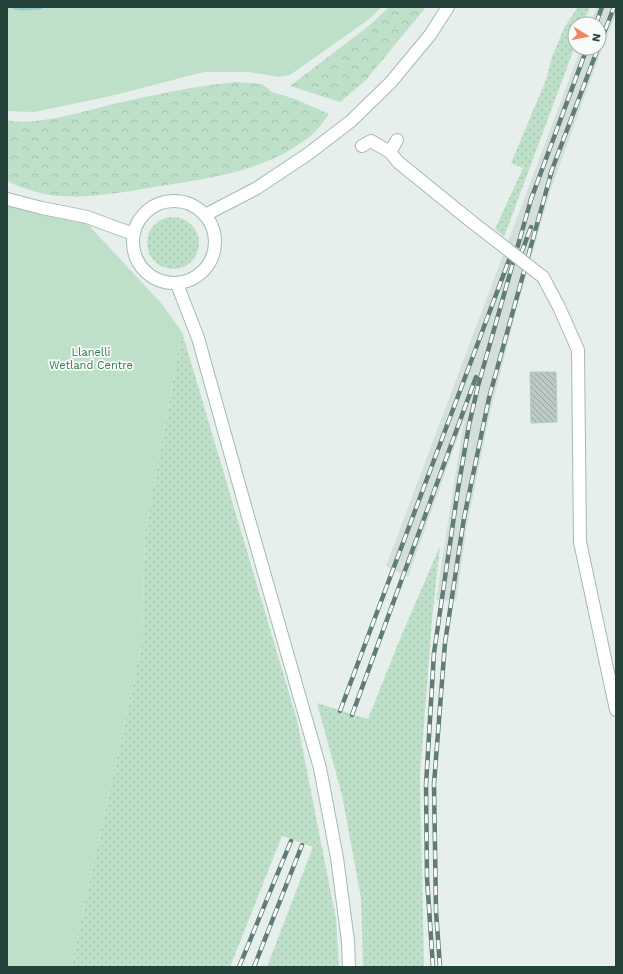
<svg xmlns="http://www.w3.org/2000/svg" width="623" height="974" font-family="'Work Sans',sans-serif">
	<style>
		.built { fill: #d4dfda }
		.grass { fill: url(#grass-dots) }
		.forest { fill: url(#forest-crowns) }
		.green { fill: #bfe0c8 }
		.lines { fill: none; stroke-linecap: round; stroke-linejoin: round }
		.stream { stroke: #8ec9d4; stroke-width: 5 }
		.building { fill: url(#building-back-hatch); stroke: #b8c9c2 }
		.minor-casing { stroke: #a8b8b2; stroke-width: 14 }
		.secondary-casing { stroke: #a4bbb3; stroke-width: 14 }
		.minor { stroke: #fff; stroke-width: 12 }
		.secondary { stroke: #fff; stroke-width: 12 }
		.rail-casing { stroke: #5f7d75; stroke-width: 4.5 }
		.rail { stroke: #f7fbf9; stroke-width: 3; stroke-dasharray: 9; stroke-linecap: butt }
		.minor-bridge-casing { stroke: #a8b8b2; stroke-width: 14; stroke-linecap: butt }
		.secondary-bridge-casing { stroke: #a4bbb3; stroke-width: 14; stroke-linecap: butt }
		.minor-bridge { stroke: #fff; stroke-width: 12 }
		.secondary-bridge { stroke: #fff; stroke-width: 12 }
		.labels { text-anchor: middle; stroke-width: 3.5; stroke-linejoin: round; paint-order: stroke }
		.park-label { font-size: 11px; fill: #2d7a4b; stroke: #f7fbf9 }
	</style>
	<defs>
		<pattern id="grass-dots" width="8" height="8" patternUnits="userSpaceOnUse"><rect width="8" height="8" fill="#bfe0c8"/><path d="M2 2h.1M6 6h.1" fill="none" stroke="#a4c1ad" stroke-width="1.8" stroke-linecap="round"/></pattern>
		<pattern id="forest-crowns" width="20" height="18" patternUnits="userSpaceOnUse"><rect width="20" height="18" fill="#bfe0c8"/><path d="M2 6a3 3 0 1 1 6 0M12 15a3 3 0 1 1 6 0" fill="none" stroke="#a4c1ad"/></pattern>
		<pattern id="building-back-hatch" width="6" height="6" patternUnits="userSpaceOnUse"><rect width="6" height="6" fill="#bbcac4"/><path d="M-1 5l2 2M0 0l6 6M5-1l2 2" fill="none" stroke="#98a6a0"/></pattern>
	</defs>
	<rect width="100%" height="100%" fill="#e6efeb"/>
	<polygon class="built" points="597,7 616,7 616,15 605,40 550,192 517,308 489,417 466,531 456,601 436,600 464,420 408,577 386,566 581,48 599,48 599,24 590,24"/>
	<g class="grass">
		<polygon points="578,7 590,7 583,24 575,24 575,46 504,237 495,229 523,168 511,163 546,80 552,57 564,28"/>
		<circle cx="173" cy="243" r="26"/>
		<polygon points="182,332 297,720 336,919 339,967 267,967 313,847 282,836 230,967 72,967 75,948 142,643 145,533"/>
		<polygon points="440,546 432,620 420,776 424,967 363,967 361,898 342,795 317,703 368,719 400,639"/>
	</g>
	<g class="forest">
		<polygon points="389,7 426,7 365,81 340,102 290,86 370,25"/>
		<path d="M236,82L262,84L272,92L295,99L329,114C324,121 318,129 312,135C298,146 281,156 265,162C234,175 199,180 167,185C129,191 89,200 50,195C37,193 19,187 7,181V120C32,127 86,111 113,104C153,95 195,86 236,82Z"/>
	</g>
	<g class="green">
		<polygon points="7,7 382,7 368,20 290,75 279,77 249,72 204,72 111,96 34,112 7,111"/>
		<polygon points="7,199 80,216 161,303 182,332 145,533 142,643 75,948 72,967 7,967"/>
	</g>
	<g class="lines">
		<polyline class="stream" points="15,7 23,8 40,7"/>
	</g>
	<polygon class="building" points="530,372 556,372 557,422 531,423"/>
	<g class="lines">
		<g class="minor-casing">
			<g id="minor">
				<polyline points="362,146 371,141 390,152 398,162 472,222"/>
				<polyline points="390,152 397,140"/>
				<polyline points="7,199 42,208 87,217 133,234"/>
				<polyline points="543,277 559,307 578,350 580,542 616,710"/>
			</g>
		</g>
		<g class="secondary-casing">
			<g id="secondary">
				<circle cx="174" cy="242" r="41"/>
				<polyline points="205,215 257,188 308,154 351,121 391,82 430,35 448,7"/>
				<polyline points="177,284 198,338 249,520"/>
				<polyline points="348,941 349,967"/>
			</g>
		</g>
		<use href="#minor" class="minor"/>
		<use href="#secondary" class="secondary"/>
		<g class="rail-casing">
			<g id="rail">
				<polyline points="596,24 602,7"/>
				<polyline points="599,46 614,7"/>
				<polyline points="550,175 598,48"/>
				<polyline points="530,202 587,48"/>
				<polyline points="521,254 531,227"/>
				<polyline points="340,711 509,260"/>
				<polyline points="352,715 476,377"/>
				<polyline points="239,967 291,841"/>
				<polyline points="254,967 302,845"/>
				<polyline points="433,967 427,878 426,785 434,653 458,489 469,425 478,386 532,196"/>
				<polyline points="440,967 436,911 434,784 445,643 464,518 489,398 552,170"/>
			</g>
		</g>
		<use href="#rail" class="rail"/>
		<g class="minor-bridge-casing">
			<polyline id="minor-bridge" points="472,222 543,277"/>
		</g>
		<g class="secondary-bridge-casing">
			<polyline id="secondary-bridge" points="249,520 320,768 337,858 348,941"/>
		</g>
		<use href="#minor-bridge" class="minor-bridge"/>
		<use href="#secondary-bridge" class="secondary-bridge"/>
	</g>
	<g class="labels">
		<g class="park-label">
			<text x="91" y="356">Llanelli<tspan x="91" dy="13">Wetland Centre</tspan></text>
		</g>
	</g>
	<rect width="623" height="974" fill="none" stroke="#24423a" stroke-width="16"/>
	<g transform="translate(587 36) rotate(100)"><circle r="19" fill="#f7fbf9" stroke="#a3b1ad"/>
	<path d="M0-3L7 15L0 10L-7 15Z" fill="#f4845f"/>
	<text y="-6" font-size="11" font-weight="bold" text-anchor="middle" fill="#24423a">N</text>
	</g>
</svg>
